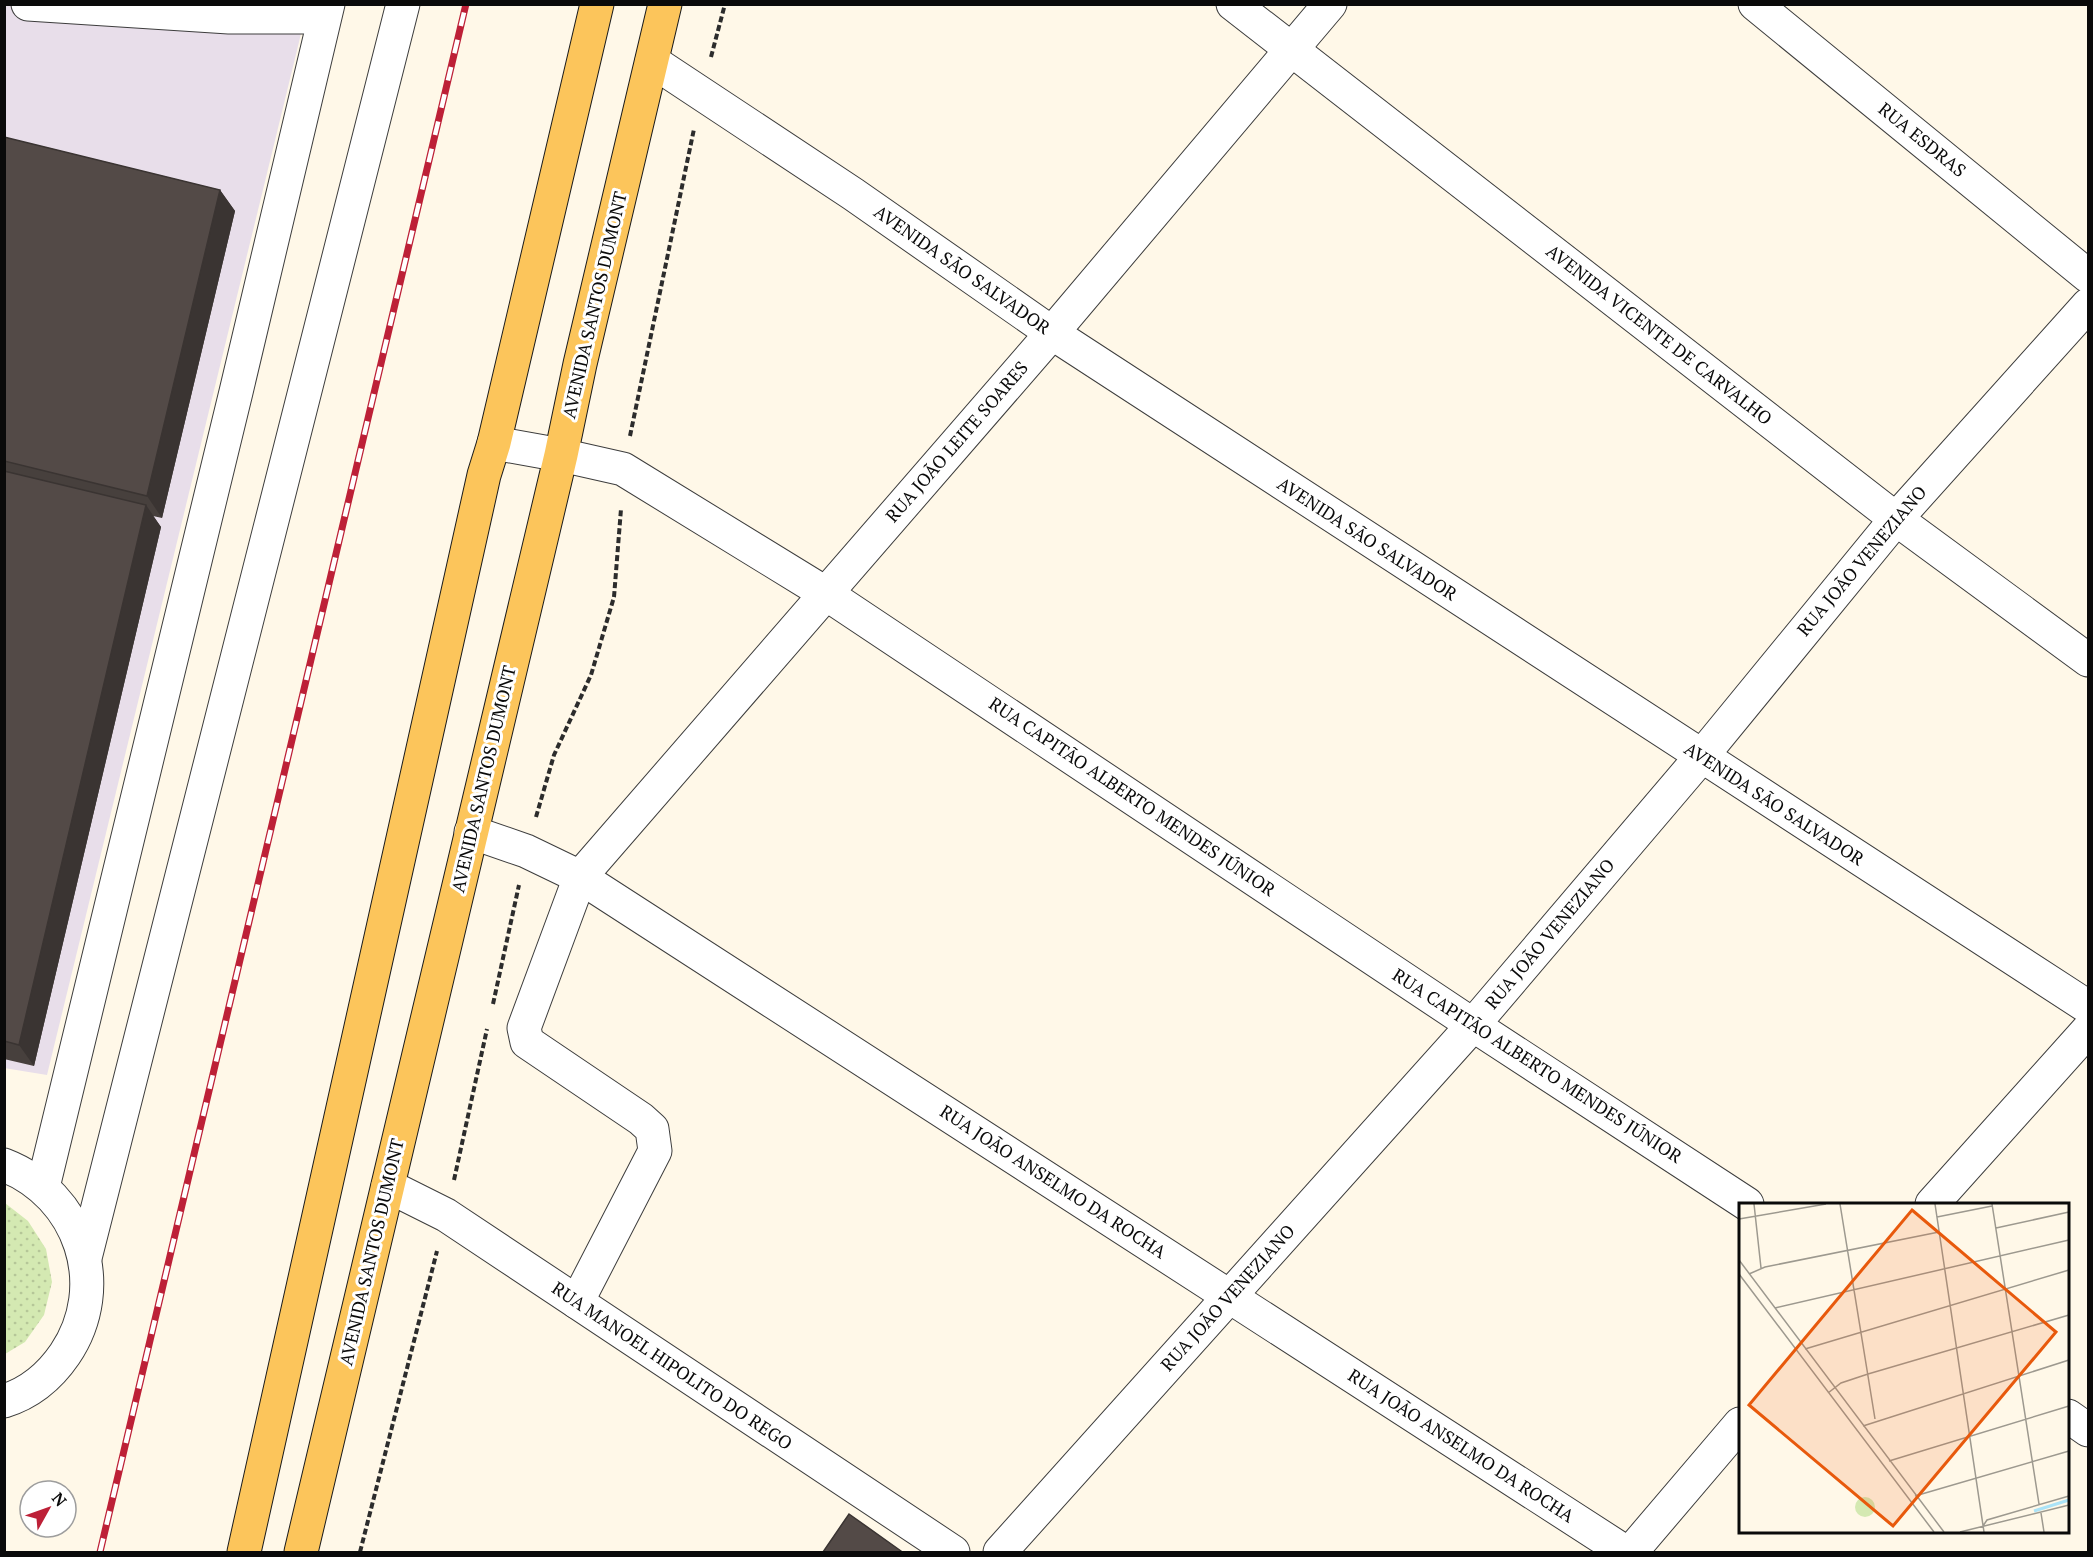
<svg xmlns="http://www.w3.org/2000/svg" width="2093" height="1557" font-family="'PT Serif',serif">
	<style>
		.industrial { fill: #e8deea }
		.grass { fill: url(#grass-dots) }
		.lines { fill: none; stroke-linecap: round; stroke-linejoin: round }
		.minor-casing { stroke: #3d3d3d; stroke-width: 35 }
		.major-casing { stroke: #1b1b1b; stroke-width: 35 }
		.path { stroke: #2c2c2c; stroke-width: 4; stroke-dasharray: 6 3; stroke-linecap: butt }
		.minor { stroke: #fff; stroke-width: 33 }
		.major { stroke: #fcc55b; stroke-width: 33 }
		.rail-casing { stroke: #bd2037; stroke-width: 7 }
		.rail { stroke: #fff; stroke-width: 4.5; stroke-dasharray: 14; stroke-linecap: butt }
		.wall { fill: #47403d }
		.shaded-wall { fill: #3a3432 }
		.building { fill: #534a47; stroke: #3a3432; stroke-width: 1.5 }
		.labels { text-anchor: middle; stroke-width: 6; stroke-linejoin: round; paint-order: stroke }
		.street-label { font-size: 18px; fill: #0a0a0a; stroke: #fff }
		.inset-river { fill: none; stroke: #abe3f7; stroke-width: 3 }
		.inset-road { fill: none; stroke: #9d998f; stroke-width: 1.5 }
		.view { fill: #e8590c; fill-opacity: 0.15; stroke: #e8590c; stroke-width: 3 }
		.inset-edge { fill: none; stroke: #0a0a0a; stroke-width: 3 }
	</style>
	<defs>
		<pattern id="grass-dots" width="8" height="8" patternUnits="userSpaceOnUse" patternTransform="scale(1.5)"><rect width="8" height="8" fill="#d4e9b2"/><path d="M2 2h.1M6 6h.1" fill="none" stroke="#b5c698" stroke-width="1.8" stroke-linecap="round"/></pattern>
	</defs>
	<rect width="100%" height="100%" fill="#fff8e8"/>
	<polygon class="industrial" points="4,5 308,5 47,1075 4,1068"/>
	<polygon class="grass" points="5,1203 28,1221 46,1249 52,1282 44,1315 25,1342 5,1354"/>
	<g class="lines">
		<g class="minor-casing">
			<g id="minor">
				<polyline points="28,4 229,17 324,17"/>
				<polyline points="1233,4 1896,519 2088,660"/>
				<polyline points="1755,4 2088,276"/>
				<polyline points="652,61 853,194 1052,333 2088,1007"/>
				<polyline points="494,443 561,455 623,469 825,593 1473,1025 1747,1204"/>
				<polyline points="471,832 526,851 580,877 1625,1552"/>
				<path d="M4,1165C81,1195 111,1286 65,1354C50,1376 30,1393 4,1401"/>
				<polyline points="388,1186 446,1215 953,1552"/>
				<polyline points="43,1187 236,392 328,4"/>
				<polyline points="1932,1204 2088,1030"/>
				<polyline points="85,1258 403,4"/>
				<polyline points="577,1302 655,1151 652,1129 641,1119 527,1042 524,1028 580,877 1052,333 1330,4"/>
				<polyline points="2068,1416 2088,1430"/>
				<polyline points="1000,1552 1473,1025 1701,757 1896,519 2088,305"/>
				<polyline points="1631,1552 1740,1424"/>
			</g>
		</g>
		<g class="major-casing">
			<g id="major">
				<polyline points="244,1552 484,475 494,443 597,4"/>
				<polyline points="301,1552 561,455 580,364 665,4"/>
			</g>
		</g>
		<g class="path">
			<polyline points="711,57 725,4"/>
			<polyline points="630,436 694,129"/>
			<polyline points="536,817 554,755 591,675 614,597 621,509"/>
			<polyline points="493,1004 519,885"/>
			<polyline points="454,1180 487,1029"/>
			<polyline points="360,1552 437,1251"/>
		</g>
		<use href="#minor" class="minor"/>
		<use href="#major" class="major"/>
		<g class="rail-casing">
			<polyline id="rail" points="100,1552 466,4"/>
		</g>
		<use href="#rail" class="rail"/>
	</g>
	<polygon class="wall" points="4,137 220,190 235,211 162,518 153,516 161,527 34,1066 4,1059"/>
	<g class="shaded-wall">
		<polygon points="220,190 235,211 162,518 147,496"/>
		<polygon points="146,505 161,527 34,1066 19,1045"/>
	</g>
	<g class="building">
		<polygon points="4,137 220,190 147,496 4,461"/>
		<polygon points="4,471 146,505 19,1045 4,1041"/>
		<polygon points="849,1514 901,1551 900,1552 823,1552"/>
	</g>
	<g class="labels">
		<g class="street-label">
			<text transform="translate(1922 140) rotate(39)" y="6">RUA ESDRAS</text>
			<text transform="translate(962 270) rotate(35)" y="6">AVENIDA SÃO SALVADOR</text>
			<text transform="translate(595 305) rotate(-77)" y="6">AVENIDA SANTOS DUMONT</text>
			<text transform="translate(1659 335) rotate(38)" y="6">AVENIDA VICENTE DE CARVALHO</text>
			<text transform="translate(957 442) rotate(-49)" y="6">RUA JOÃO LEITE SOARES</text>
			<text transform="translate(1367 539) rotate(33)" y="6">AVENIDA SÃO SALVADOR</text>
			<text transform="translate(1862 561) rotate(-50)" y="6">RUA JOÃO VENEZIANO</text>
			<text transform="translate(484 779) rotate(-77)" y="6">AVENIDA SANTOS DUMONT</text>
			<text transform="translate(1132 797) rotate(34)" y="6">RUA CAPITÃO ALBERTO MENDES JÚNIOR</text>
			<text transform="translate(1774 804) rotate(33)" y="6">AVENIDA SÃO SALVADOR</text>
			<text transform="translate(1550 934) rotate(-50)" y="6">RUA JOÃO VENEZIANO</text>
			<text transform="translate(1537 1066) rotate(33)" y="6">RUA CAPITÃO ALBERTO MENDES JÚNIOR</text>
			<text transform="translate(1053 1182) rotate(33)" y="6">RUA JOÃO ANSELMO DA ROCHA</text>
			<text transform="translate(372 1252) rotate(-77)" y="6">AVENIDA SANTOS DUMONT</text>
			<text transform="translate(1228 1298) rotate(-48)" y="6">RUA JOÃO VENEZIANO</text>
			<text transform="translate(672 1366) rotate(34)" y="6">RUA MANOEL HIPOLITO DO REGO</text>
			<text transform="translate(1461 1446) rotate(33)" y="6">RUA JOÃO ANSELMO DA ROCHA</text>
		</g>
	</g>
	<g transform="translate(1739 1203)">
		<rect width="330" height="330" fill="#fff8e8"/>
		<path d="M116 304a10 10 0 1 1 20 0a10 10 0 1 1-20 0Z" fill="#d4e9b2"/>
		<path class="inset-river" d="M295,308L330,297"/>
		<path class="inset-road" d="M15,1L22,65M101,1L136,216M196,1L245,329M253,1L300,301M198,14L253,3M0,16L87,1M257,25L330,9M0,57L205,329M0,71L195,329M10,71L26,64L200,29M36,105L330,37M66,146L330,67M89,190L102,180L129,171L330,112M124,223L330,157M150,258L330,203M176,293L330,248M302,310L305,329M244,323L248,317L330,293M221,329L330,302"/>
		<path class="view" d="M173,7L317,129L154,323L10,202Z"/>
		<rect width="330" height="330" class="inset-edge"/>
	</g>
	<rect width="2093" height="1557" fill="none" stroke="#0a0a0a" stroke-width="12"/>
	<g transform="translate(48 1509) rotate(50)"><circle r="28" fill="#ffffff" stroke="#9d9d9d" stroke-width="1.5"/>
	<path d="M0-4.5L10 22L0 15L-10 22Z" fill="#bd2037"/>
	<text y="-9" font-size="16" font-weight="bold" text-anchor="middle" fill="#0a0a0a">N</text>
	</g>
</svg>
